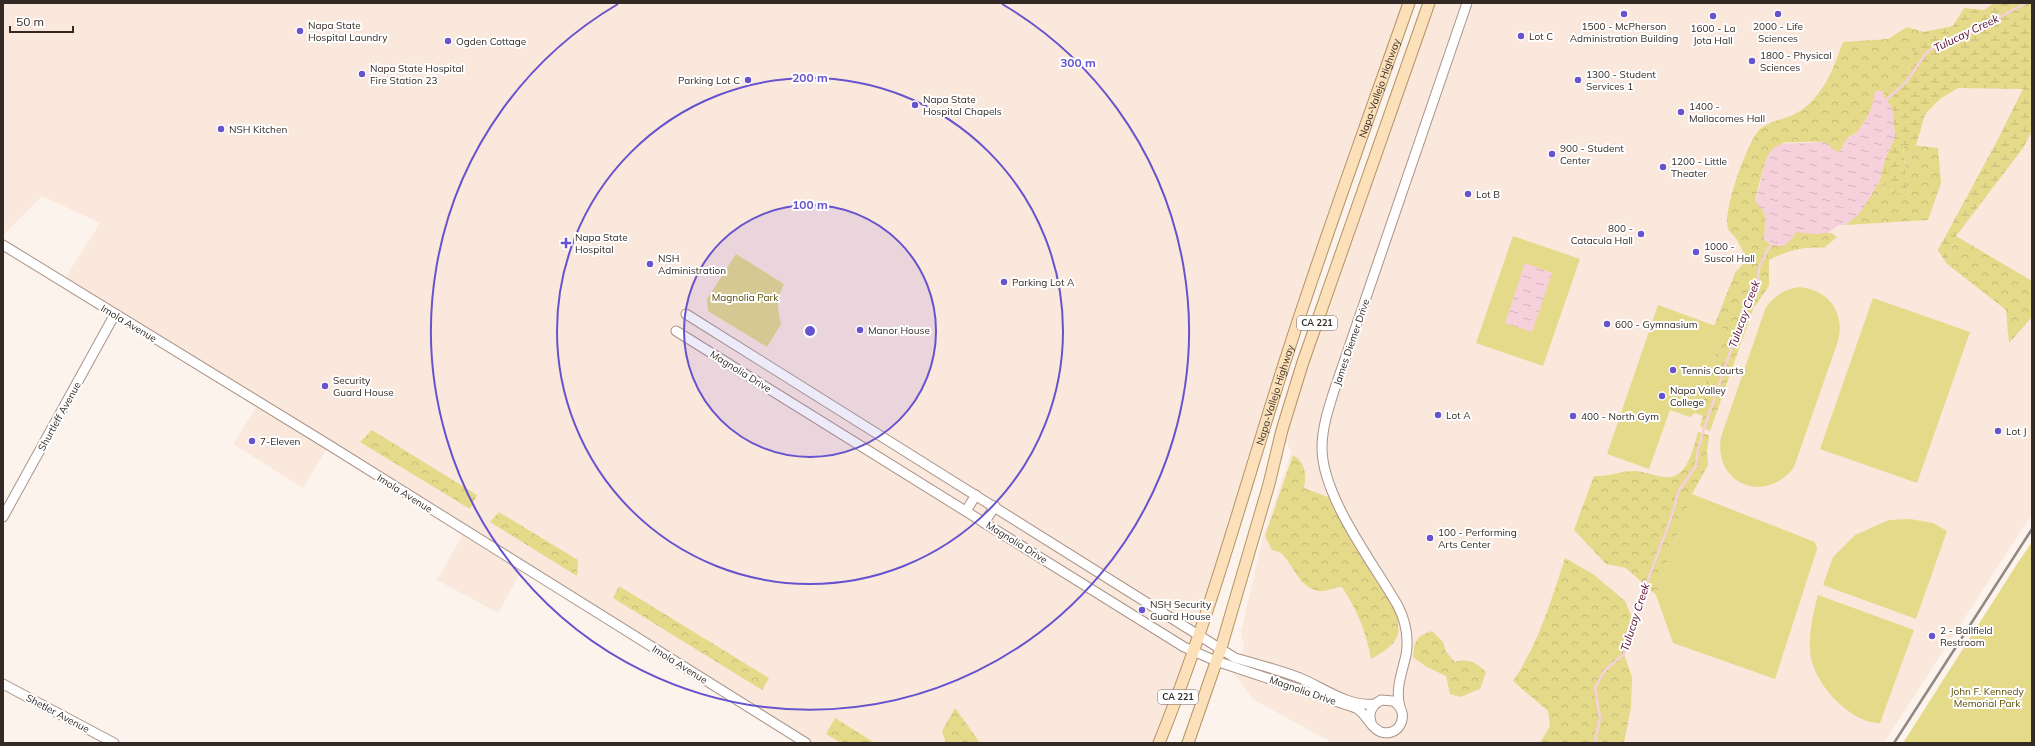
<svg xmlns="http://www.w3.org/2000/svg" width="2035" height="746" font-family="Mulish,sans-serif">
	<style>
		.built { fill: #fbe8dd }
		.forest { fill: url(#forest-crowns) }
		.wetland { fill: url(#wetland-marsh) }
		.park { fill: #e5d98a }
		.water { fill: url(#water-ripples) }
		.lines { fill: none; stroke-linecap: round; stroke-linejoin: round }
		.stream { stroke: #f6d0da; stroke-width: 2.5 }
		.tertiary-casing { stroke: #aa9387; stroke-width: 11 }
		.primary-casing { stroke: #b49367; stroke-width: 13 }
		.tertiary { stroke: #fff; stroke-width: 9 }
		.primary { stroke: #fbe0b9; stroke-width: 11 }
		.rail { stroke: #928883; stroke-width: 2.5 }
		.ring { fill: none; stroke: #6753cd; stroke-width: 2 }
		.poi-dot { fill: #6753cd; stroke: #fff; stroke-width: 1.5 }
		.labels { text-anchor: middle; stroke-width: 4; stroke-linejoin: round; paint-order: stroke }
		.shield { fill: #fff; stroke: #706a66; stroke-width: 1 }
		.shield-label { font-size: 9px; font-weight: bold; fill: #332a25 }
		.poi-label { font-size: 10px; fill: #332a25; stroke: #fff; text-anchor: start }
		.street-label { font-size: 10px; fill: #332a25; stroke: #fff }
		.park-label { font-size: 10px; fill: #564c02; stroke: #fff }
		.water-label { font-size: 11px; font-style: italic; fill: #540328; stroke: #fff }
		.centre { fill: #6753cd; stroke: #fff; stroke-width: 2 }
		.ring-label { font-size: 12px; text-anchor: middle; font-weight: bold; fill: #6753cd; stroke: #fff; stroke-width: 4; stroke-linejoin: round; paint-order: stroke }
	</style>
	<defs>
		<pattern id="forest-crowns" width="20" height="18" patternUnits="userSpaceOnUse"><rect width="20" height="18" fill="#e5d98a"/><path d="M2 6a3 3 0 1 1 6 0M12 15a3 3 0 1 1 6 0" fill="none" stroke="#c5ba77"/></pattern>
		<pattern id="wetland-marsh" width="20" height="14" patternUnits="userSpaceOnUse"><rect width="20" height="14" fill="#e5d98a"/><path d="M1 5h8M5 5V1M11 12h8M15 12V8" fill="none" stroke="#c5ba77"/></pattern>
		<pattern id="water-ripples" width="26" height="14" patternUnits="userSpaceOnUse"><rect width="26" height="14" fill="#f6d0da"/><path d="M2 4q2-2 4 0t4 0M15 11q2-2 4 0t4 0" fill="none" stroke="#d3b3bb"/></pattern>
	</defs>
	<rect width="100%" height="100%" fill="#fdf3ed"/>
	<g class="built">
		<polygon points="3,3 1409,3 1159,743 806,743 524,567 498,613 437,580 465,530 329,445 303,488 233,444 259,403 65,278 100,223 42,196 3,235"/>
		<polygon points="1429,3 2032,3 2032,514 1884,743 1333,743 1254,700 1233,673 1244,647 1241,632 1263,536 1291,452 1282,430"/>
	</g>
	<g class="forest">
		<path d="M1907,27L1923,32L1913,54L1906,82L1885,99L1875,95C1875,106 1864,124 1857,132C1854,135 1848,136 1846,140C1842,145 1844,149 1837,152C1832,150 1830,145 1825,143C1818,140 1794,143 1784,142L1765,162L1755,199L1764,212L1766,220L1764,239L1770,244C1778,240 1788,233 1797,232C1802,231 1807,233 1813,234C1821,234 1830,230 1837,237L1824,248C1803,246 1788,251 1769,260V286L1753,309L1710,431L1700,426L1703,416L1695,413L1724,329L1714,326L1735,273L1747,259C1743,252 1740,244 1735,237C1733,234 1729,232 1728,228C1722,212 1747,143 1759,130C1767,122 1785,119 1795,114C1823,99 1833,69 1843,42L1888,39Z"/>
		<polygon points="1903,144 1938,148 1941,183 1928,220 1846,225 1865,204 1879,182 1908,200"/>
		<polygon points="1956,236 2032,281 2032,317 2009,343 2006,310 1946,263"/>
		<polygon points="372,430 477,495 470,509 360,442"/>
		<path d="M1698,432L1709,435L1707,452L1708,465L1692,494L1656,595L1626,568L1606,564L1574,530L1594,476C1608,477 1623,470 1637,471C1646,472 1655,476 1664,477C1688,480 1693,448 1698,432Z"/>
		<path d="M1293,455C1305,462 1307,475 1304,488L1336,500L1401,613C1395,625 1400,625 1398,634C1395,646 1381,653 1371,659C1366,631 1357,610 1342,587C1335,587 1327,592 1320,591C1300,589 1295,568 1283,555C1281,552 1276,551 1272,550L1265,536Z"/>
		<polygon points="499,512 578,560 577,576 490,522"/>
		<path d="M1565,558L1593,574L1625,601L1633,620L1624,654L1632,677L1631,707L1624,743H1540L1550,726L1548,711L1513,681C1539,643 1551,601 1565,558Z"/>
		<polygon points="619,586 769,678 762,690 613,598"/>
		<path d="M1432,631L1443,642L1446,652L1455,662C1470,658 1476,663 1486,672L1480,689L1460,697L1450,694L1446,676L1427,667L1413,657C1415,640 1415,637 1432,631Z"/>
		<polygon points="955,708 978,740 980,743 946,743 942,731"/>
		<polygon points="835,718 875,743 841,743 826,734"/>
	</g>
	<polygon class="wetland" points="1994,3 2032,3 2032,131 2023,148 1956,236 1946,263 1938,250 1997,141 2023,89 1958,88 1940,99 1925,114 1916,146 1903,145 1908,200 1879,182 1885,159 1895,137 1892,108 1885,99 1906,82 1913,54 1923,32 1953,26 1964,8 1984,10"/>
	<g class="park">
		<polygon points="1513,236 1580,259 1543,366 1476,343"/>
		<path d="M736,254L784,284C775,302 778,306 781,324L767,347L708,311L707,299Z"/>
		<path d="M1799,287C1829,290 1845,312 1838,341L1794,467C1766,505 1713,485 1721,437L1766,307C1775,295 1785,289 1799,287Z"/>
		<polygon points="1873,298 1970,332 1917,483 1820,449"/>
		<polygon points="1658,305 1724,329 1695,413 1690,417 1670,410 1649,469 1607,454"/>
		<polygon points="1692,494 1815,542 1817,549 1775,679 1673,643 1656,595"/>
		<polygon points="1910,519 1933,523 1947,531 1916,619 1823,585 1833,557 1855,535 1889,520"/>
		<polygon points="2032,542 2032,743 1903,743 2017,564"/>
		<path d="M1818,595L1914,630L1880,723C1849,723 1811,681 1810,650C1809,631 1813,614 1818,595Z"/>
	</g>
	<g class="water">
		<path d="M1875,91H1883L1885,99L1892,108L1895,137L1885,159L1879,182L1870,197L1860,213L1846,225H1839L1828,233L1813,234L1796,232C1788,247 1779,251 1764,239C1765,231 1767,220 1764,212C1761,207 1756,205 1755,199C1761,188 1761,174 1765,163C1773,138 1786,145 1807,143C1813,143 1820,141 1826,143C1830,145 1832,150 1837,152C1844,149 1843,146 1846,140C1848,137 1853,136 1856,133C1867,123 1873,105 1875,91Z"/>
		<polygon points="1525,263 1552,273 1532,332 1505,323"/>
	</g>
	<g class="lines">
		<g class="stream">
			<polyline points="1884,102 1906,82 1927,52 1940,44 1963,37 2026,3"/>
			<polyline points="1595,743 1600,718 1595,688 1604,671 1624,654 1633,620 1671,518 1679,490 1696,466 1698,449 1704,429 1740,323 1758,284 1759,267 1768,249 1773,243"/>
		</g>
		<g class="tertiary-casing">
			<g id="tertiary">
				<polyline points="3,245 329,445 806,743"/>
				<path d="M686,314L1235,658C1257,664 1279,670 1300,678C1324,688 1348,707 1375,704"/>
				<path d="M676,331L1184,647L1216,661L1356,708C1367,714 1370,728 1381,732C1401,738 1411,711 1393,701L1381,700C1372,705 1368,713 1371,722"/>
				<polyline points="966,511 976,495"/>
				<polyline points="3,517 115,314"/>
				<polyline points="984,523 995,506"/>
				<polyline points="3,684 114,743"/>
				<path d="M1400,707C1395,689 1402,673 1406,655C1409,638 1406,622 1398,606C1374,564 1322,497 1322,448C1322,428 1328,410 1334,391L1467,3"/>
			</g>
		</g>
		<g class="primary-casing">
			<g id="primary">
				<path id="s1" d="M1159,743C1210,617 1245,485 1287,355C1325,237 1368,120 1409,3"/>
				<polyline points="1188,743 1221,648 1269,484 1282,430 1303,362 1429,3"/>
			</g>
		</g>
		<use href="#tertiary" class="tertiary"/>
		<use href="#primary" class="primary"/>
		<polyline class="rail" points="1894,743 2032,529"/>
	</g>
	<circle cx="810" cy="331" r="126" fill="#6753cd" fill-opacity=".12"/>
	<g class="ring">
		<circle cx="810" cy="331" r="126"/>
		<circle cx="810" cy="331" r="253"/>
		<path d="M1002 4A379 379 0 1 1 618 4"/>
	</g>
	<g class="poi-dot">
		<circle cx="1624" cy="14" r="4"/>
		<circle cx="1778" cy="14" r="4"/>
		<circle cx="1713" cy="16" r="4"/>
		<circle cx="300" cy="31" r="4"/>
		<circle cx="1521" cy="36" r="4"/>
		<circle cx="448" cy="41" r="4"/>
		<circle cx="1752" cy="61" r="4"/>
		<circle cx="362" cy="74" r="4"/>
		<circle cx="748" cy="80" r="4"/>
		<circle cx="1578" cy="80" r="4"/>
		<circle cx="915" cy="105" r="4"/>
		<circle cx="1681" cy="112" r="4"/>
		<circle cx="221" cy="129" r="4"/>
		<circle cx="1552" cy="154" r="4"/>
		<circle cx="1663" cy="167" r="4"/>
		<circle cx="1468" cy="194" r="4"/>
		<circle cx="1641" cy="234" r="4"/>
		<path d="M564 237h4v4h4v4h-4v4h-4v-4h-4v-4h4z"/>
		<circle cx="1696" cy="252" r="4"/>
		<circle cx="650" cy="264" r="4"/>
		<circle cx="1004" cy="282" r="4"/>
		<circle cx="1607" cy="324" r="4"/>
		<circle cx="860" cy="330" r="4"/>
		<circle cx="1673" cy="370" r="4"/>
		<circle cx="325" cy="386" r="4"/>
		<circle cx="1662" cy="396" r="4"/>
		<circle cx="1438" cy="415" r="4"/>
		<circle cx="1573" cy="416" r="4"/>
		<circle cx="1998" cy="431" r="4"/>
		<circle cx="252" cy="441" r="4"/>
		<circle cx="1430" cy="538" r="4"/>
		<circle cx="1142" cy="610" r="4"/>
		<circle cx="1932" cy="636" r="4"/>
	</g>
	<g class="labels">
		<g class="shield">
			<rect x="1297" y="316" width="40" height="14" rx="3"/>
			<rect x="1158" y="690" width="40" height="14" rx="3"/>
		</g>
		<g class="shield-label">
			<text x="1317" y="326">CA 221</text>
			<text x="1178" y="700">CA 221</text>
		</g>
		<g class="poi-label">
			<text x="308" y="29">Napa State<tspan x="308" dy="12">Hospital Laundry</tspan></text>
			<text x="1624" y="30" text-anchor="middle">1500 - McPherson<tspan x="1624" dy="12">Administration Building</tspan></text>
			<text x="1778" y="30" text-anchor="middle">2000 - Life<tspan x="1778" dy="12">Sciences</tspan></text>
			<text x="1713" y="32" text-anchor="middle">1600 - La<tspan x="1713" dy="12">Jota Hall</tspan></text>
			<text x="1529" y="40">Lot C</text>
			<text x="456" y="45">Ogden Cottage</text>
			<text x="1760" y="59">1800 - Physical<tspan x="1760" dy="12">Sciences</tspan></text>
			<text x="370" y="72">Napa State Hospital<tspan x="370" dy="12">Fire Station 23</tspan></text>
			<text x="1586" y="78">1300 - Student<tspan x="1586" dy="12">Services 1</tspan></text>
			<text x="740" y="84" text-anchor="end">Parking Lot C</text>
			<text x="923" y="103">Napa State<tspan x="923" dy="12">Hospital Chapels</tspan></text>
			<text x="1689" y="110">1400 -<tspan x="1689" dy="12">Mallacomes Hall</tspan></text>
			<text x="229" y="133">NSH Kitchen</text>
			<text x="1560" y="152">900 - Student<tspan x="1560" dy="12">Center</tspan></text>
			<text x="1671" y="165">1200 - Little<tspan x="1671" dy="12">Theater</tspan></text>
			<text x="1476" y="198">Lot B</text>
			<text x="1633" y="232" text-anchor="end">800 -<tspan x="1633" dy="12">Catacula Hall</tspan></text>
			<text x="575" y="241">Napa State<tspan x="575" dy="12">Hospital</tspan></text>
			<text x="1704" y="250">1000 -<tspan x="1704" dy="12">Suscol Hall</tspan></text>
			<text x="658" y="262">NSH<tspan x="658" dy="12">Administration</tspan></text>
			<text x="1012" y="286">Parking Lot A</text>
			<text x="1615" y="328">600 - Gymnasium</text>
			<text x="868" y="334">Manor House</text>
			<text x="1681" y="374">Tennis Courts</text>
			<text x="333" y="384">Security<tspan x="333" dy="12">Guard House</tspan></text>
			<text x="1670" y="394">Napa Valley<tspan x="1670" dy="12">College</tspan></text>
			<text x="1446" y="419">Lot A</text>
			<text x="1581" y="420">400 - North Gym</text>
			<text x="2006" y="435">Lot J</text>
			<text x="260" y="445">7-Eleven</text>
			<text x="1438" y="536">100 - Performing<tspan x="1438" dy="12">Arts Center</tspan></text>
			<text x="1150" y="608">NSH Security<tspan x="1150" dy="12">Guard House</tspan></text>
			<text x="1940" y="634">2 - Ballfield<tspan x="1940" dy="12">Restroom</tspan></text>
		</g>
		<g class="street-label">
			<text dy="4" stroke="none"><textPath href="#s1" startOffset="691">Napa-Vallejo Highway</textPath></text>
			<text transform="translate(129 323) rotate(31)" y="4">Imola Avenue</text>
			<text transform="translate(1351 342) rotate(-71)" y="4">James Diemer Drive</text>
			<text transform="translate(741 371) rotate(32)" y="4">Magnolia Drive</text>
			<text dy="4" stroke="none"><textPath href="#s1" startOffset="367">Napa-Vallejo Highway</textPath></text>
			<text transform="translate(59 416) rotate(-61)" y="4">Shurtleff Avenue</text>
			<text transform="translate(405 493) rotate(32)" y="4">Imola Avenue</text>
			<text transform="translate(1017 542) rotate(32)" y="4">Magnolia Drive</text>
			<text transform="translate(680 664) rotate(32)" y="4">Imola Avenue</text>
			<text transform="translate(1303 690) rotate(19)" y="4">Magnolia Drive</text>
			<text transform="translate(58 713) rotate(28)" y="4">Shetler Avenue</text>
		</g>
		<g class="park-label">
			<text x="745" y="301">Magnolia Park</text>
			<text x="1987" y="695">John F. Kennedy<tspan x="1987" dy="12">Memorial Park</tspan></text>
		</g>
		<g class="water-label">
			<text transform="translate(1966 33) rotate(-26)" y="4">Tulucay Creek</text>
			<text transform="translate(1744 314) rotate(-70)" y="4">Tulucay Creek</text>
			<text transform="translate(1635 617) rotate(-72)" y="4">Tulucay Creek</text>
		</g>
	</g>
	<circle cx="810" cy="331" r="6" class="centre"/>
	<g class="ring-label">
		<text x="1078" y="67">300 m</text>
		<text x="810" y="82">200 m</text>
		<text x="810" y="209">100 m</text>
	</g>
	<rect width="2035" height="746" fill="none" stroke="#332a25" stroke-width="8"/>
	<path d="M10 26v6h63v-6" fill="none" stroke="#332a25" stroke-width="2"/>
	<text x="16" y="26" font-size="12" fill="#332a25" stroke="#ffffff" stroke-width="3" paint-order="stroke">50 m</text>
</svg>
